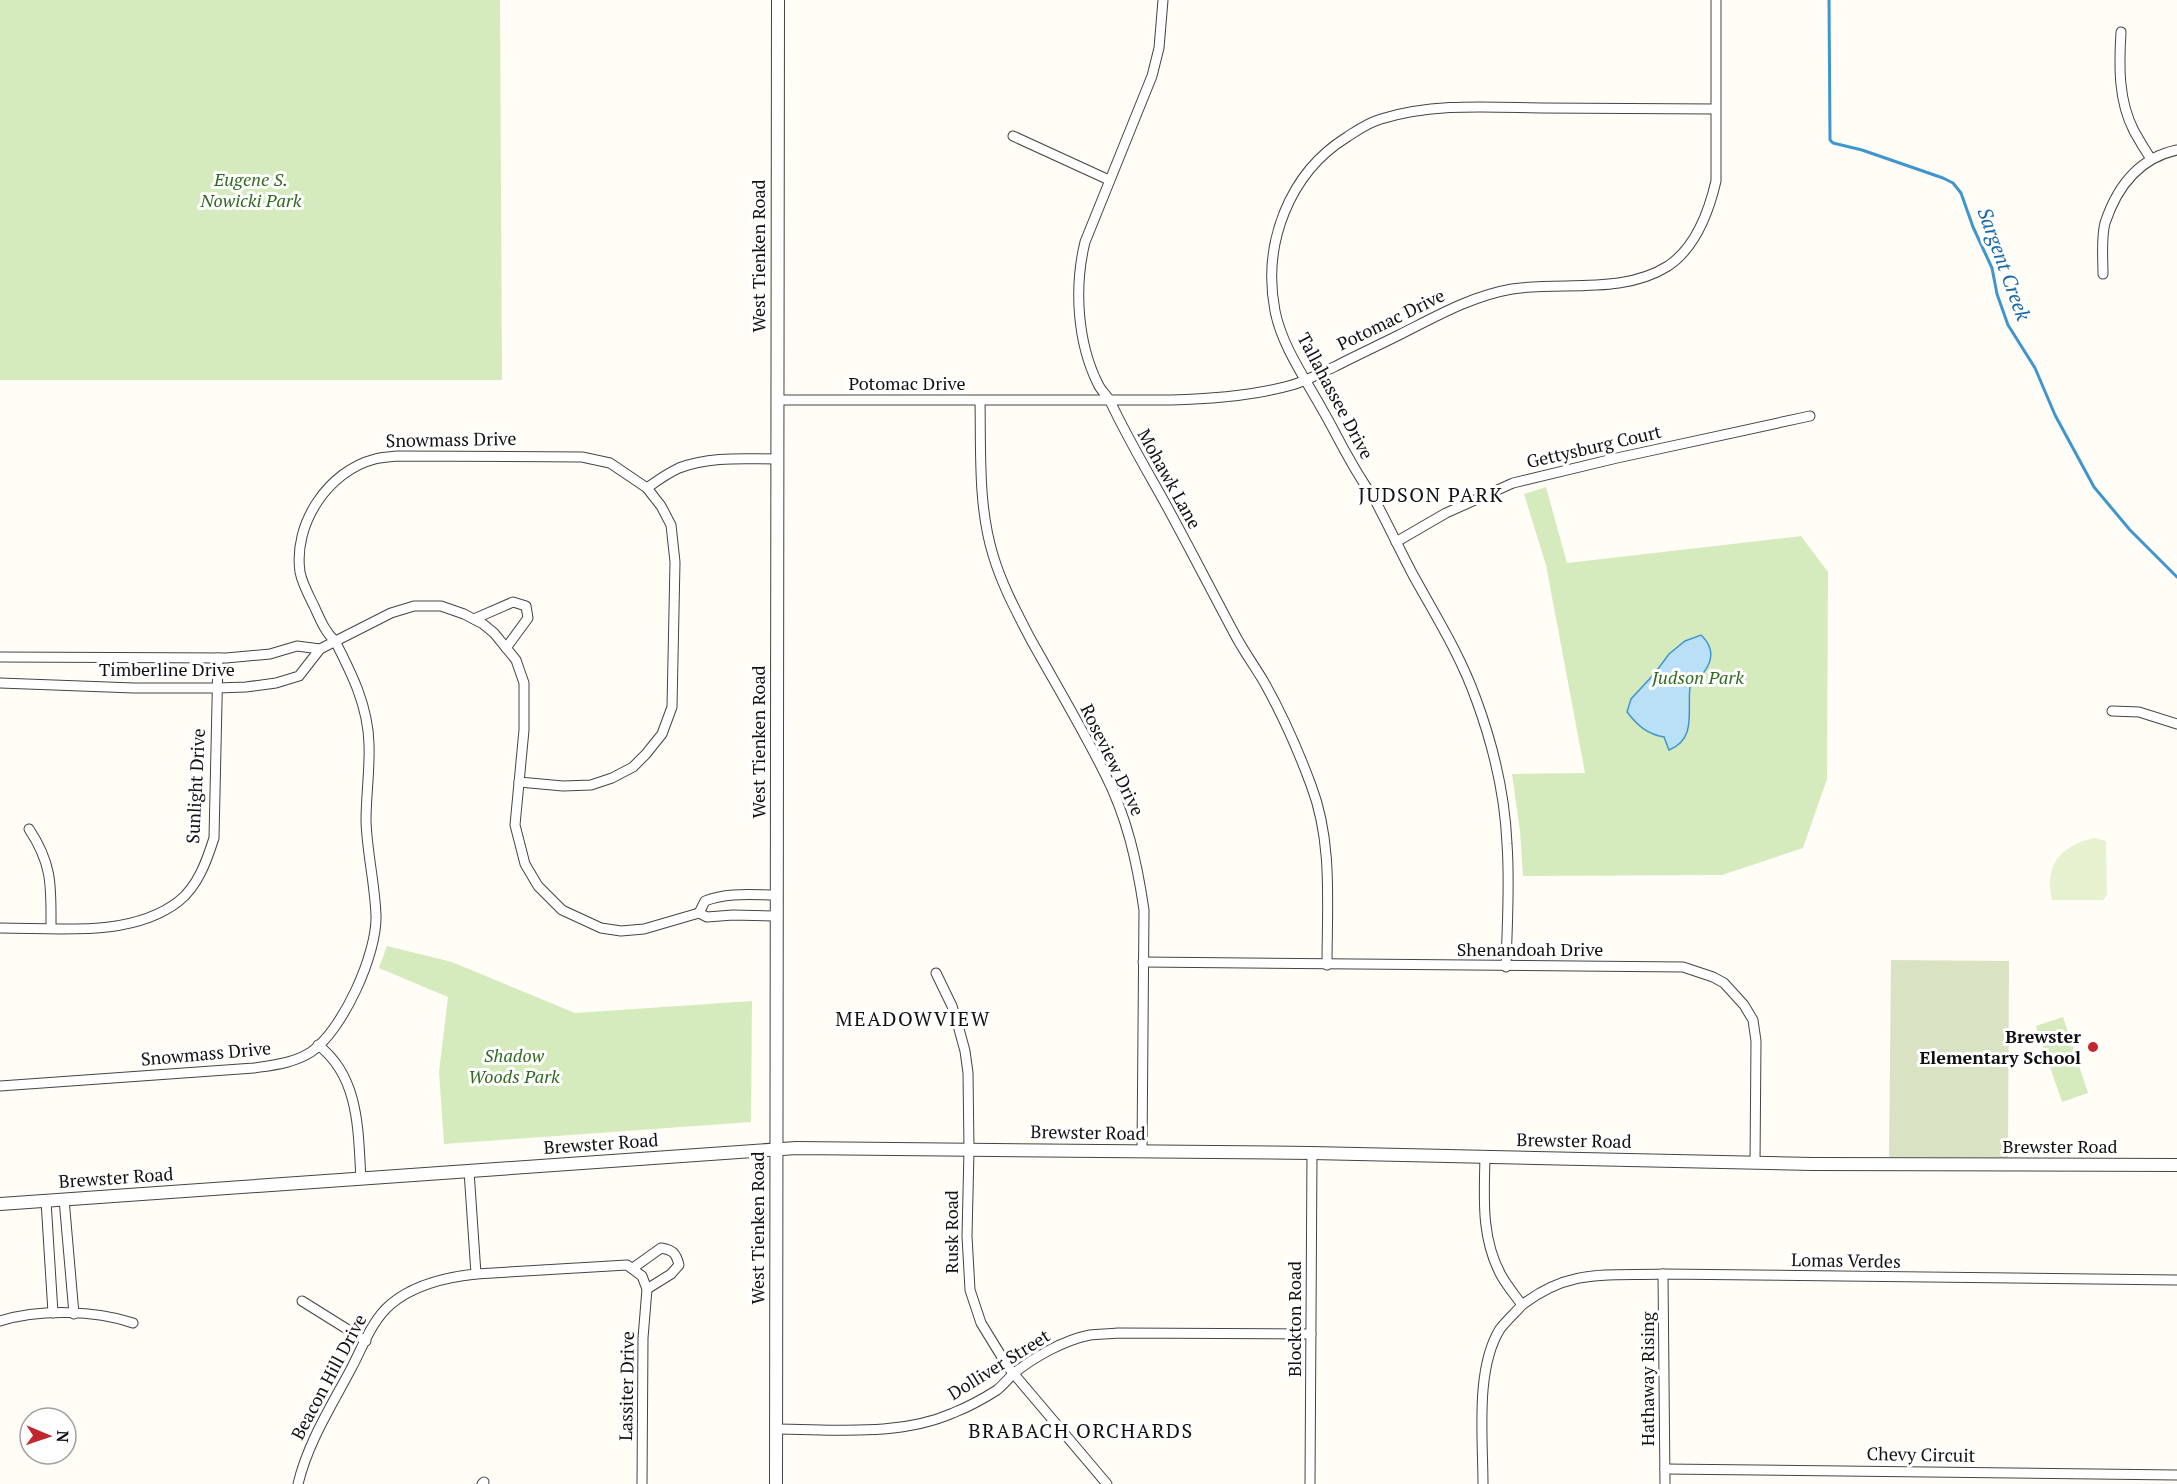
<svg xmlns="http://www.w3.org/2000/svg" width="2177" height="1484" font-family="'PT Serif',serif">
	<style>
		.green { fill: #d5ebbd }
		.cemetery { fill: #d9e3c4 }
		.pitch { fill: #e6f2cf }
		.water { fill: #b9e0f7; stroke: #3f96cf; stroke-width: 1.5 }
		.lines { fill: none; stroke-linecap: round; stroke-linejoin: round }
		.stream { stroke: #3f96cf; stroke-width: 3 }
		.minor-casing { stroke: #444; stroke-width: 11 }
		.tertiary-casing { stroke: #444; stroke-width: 14 }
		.minor { stroke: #fff; stroke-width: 9 }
		.tertiary { stroke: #fff; stroke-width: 12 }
		.poi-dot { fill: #c4262e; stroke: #fff; stroke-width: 2 }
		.labels { text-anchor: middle; stroke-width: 6; stroke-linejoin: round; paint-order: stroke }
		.park-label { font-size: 18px; font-style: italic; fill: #2f6b1f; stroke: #fff }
		.street-label { font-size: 18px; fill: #111; stroke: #fff }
		.poi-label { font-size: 18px; font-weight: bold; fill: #111; stroke: #fff; text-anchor: end }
		.water-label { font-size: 20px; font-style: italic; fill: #1768a6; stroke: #fff }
		.neighbourhood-label { font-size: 20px; letter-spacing: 1.5px; fill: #111; stroke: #fff }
	</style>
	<rect width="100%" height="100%" fill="#fffdf5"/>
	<g class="green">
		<polygon points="0,0 500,0 502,380 0,380"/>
		<polygon points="1546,487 1567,563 1801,536 1828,572 1827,779 1803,848 1722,875 1523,876 1520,831 1512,774 1585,773 1546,565 1524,494"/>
		<polygon points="387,946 452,962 575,1013 752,1001 751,1122 444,1144 439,1072 448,997 379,968"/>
		<polygon points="2063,1017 2088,1093 2062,1102 2036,1026"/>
	</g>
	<polygon class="cemetery" points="1891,960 2009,961 2008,1158 1889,1157"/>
	<path class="pitch" d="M2094,838L2106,841L2107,895L2103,900H2052C2044,865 2060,846 2094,838Z"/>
	<path class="water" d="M1701,635C1721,654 1707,672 1690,687C1687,711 1697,739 1669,750L1664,737C1647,734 1638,726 1627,712L1631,699L1655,673L1669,654L1685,641Z"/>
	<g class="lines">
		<polyline class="stream" points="1829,0 1830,140 1833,143 1862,150 1943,178 1953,183 1961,193 1973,227 1992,268 1997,294 2008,325 2035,368 2055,415 2094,487 2130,530 2177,577"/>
		<g class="minor-casing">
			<g id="minor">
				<path d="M1163,0L1159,48L1152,76L1085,242C1074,287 1077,342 1098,384C1101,391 1108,396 1111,403C1127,437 1146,469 1165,503C1188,545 1210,588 1233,631C1242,649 1254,665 1264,682C1282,714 1298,750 1311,785C1333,842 1327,905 1327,965"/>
				<path d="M2121,32C2119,65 2118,100 2134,131C2139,140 2145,150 2151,159"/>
				<polyline points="1013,136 1109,180"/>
				<path d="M2103,274C2103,258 2101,238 2105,223C2117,187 2139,158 2177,150"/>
				<path d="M777,400H1171C1211,399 1253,396 1292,385C1306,381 1320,373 1334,367C1355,356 1377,346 1399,335C1435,317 1471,296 1512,289C1562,281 1622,295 1668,266C1695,248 1709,211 1716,181V0"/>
				<path d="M980,401C981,452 978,506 993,555C1002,585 1016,611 1030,638C1055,683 1082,728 1105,774C1127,817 1137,862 1144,910L1142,1151"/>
				<path d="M647,488C658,480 668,473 679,468C710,456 745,459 777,459"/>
				<polyline points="1396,542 1446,513 1513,483 1617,458 1810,416"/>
				<polyline points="474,619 513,602 526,606 528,618 506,648"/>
				<polyline points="0,657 226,658 270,654 297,646 320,649"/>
				<polyline points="0,683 134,688 217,688 246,687 276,683 299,676 320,649 391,613 414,606 441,606 464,614 483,624 494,633 516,660 524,683 524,730 515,825 525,864 538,886 562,910 601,928 621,931 644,929 699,913"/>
				<polyline points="2112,711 2139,712 2177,724"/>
				<path d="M29,829C53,865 51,887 51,928"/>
				<path d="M776,916L733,915L707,917L699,913L705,901C728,892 753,895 776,895"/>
				<path d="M0,928C57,928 132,938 179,901C198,886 207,860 214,838L218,658"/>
				<polyline points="1143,962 1683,967 1713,977 1724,983 1744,1005 1753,1020 1756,1041 1755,1163"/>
				<path d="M1506,967C1507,926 1510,885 1507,844C1505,796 1493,745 1476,699C1460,654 1435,615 1412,573C1400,550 1389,527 1377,504C1368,489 1358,475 1350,460C1340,443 1332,426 1322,409C1305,378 1282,346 1275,311C1262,244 1289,173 1347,137C1358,130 1367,123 1381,119C1433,103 1487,107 1541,108C1599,108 1657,109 1715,109"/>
				<polyline points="936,973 952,1006 959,1029 965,1051 968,1073 969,1150 967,1236 970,1290 981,1323 1008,1367 1107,1484"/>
				<path d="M318,1045C360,1077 358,1132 361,1179"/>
				<path d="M0,1086L254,1068C274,1065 294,1063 311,1052C343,1030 377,954 376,916C375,884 367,853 366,821C366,795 370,770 369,744C368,706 352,674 335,641C325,632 320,619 314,606C309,596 302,583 300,572C293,524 328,471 375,459C382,457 390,457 398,456L582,457L610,463L647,488L661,506L671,525L675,562L672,707L662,734L646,754L633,767L612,778L591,785L563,786L519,782"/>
				<polyline points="64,1199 74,1314"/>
				<polyline points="46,1201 53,1313"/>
				<path d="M633,1268L661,1248C673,1250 676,1253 679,1265L671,1274L647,1289"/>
				<polyline points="476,1274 627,1265 642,1276 647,1289 643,1338 642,1484"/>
				<polyline points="1663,1274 1665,1484"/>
				<polyline points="302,1301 366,1341"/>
				<path d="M1522,1305C1570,1268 1607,1276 1663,1274L2177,1280"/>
				<path d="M0,1321C39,1309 95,1310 133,1323"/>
				<path d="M776,1429C834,1429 898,1437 953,1413C968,1407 983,1399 997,1390C1003,1385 1008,1379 1013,1374C1034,1357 1064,1340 1090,1335C1099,1334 1109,1334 1118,1333L1311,1334"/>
				<polyline points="1665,1469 2177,1475"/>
				<path d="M298,1484C308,1442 332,1405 352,1367C363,1346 372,1320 391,1304C415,1284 446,1277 476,1274L469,1171"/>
				<polyline points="482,1484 484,1482"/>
				<polyline points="1310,1484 1312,1153"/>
				<path d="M1483,1484C1483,1438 1475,1369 1500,1329C1506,1321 1515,1313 1522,1305C1515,1295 1507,1286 1501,1275C1481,1238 1484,1198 1485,1157"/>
			</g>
		</g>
		<g class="tertiary-casing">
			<g id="tertiary">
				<polyline points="0,1204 796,1148 1312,1153 1813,1164 2177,1165"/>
				<polyline points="776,1484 778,0"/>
			</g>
		</g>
		<use href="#minor" class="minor"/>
		<use href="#tertiary" class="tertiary"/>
	</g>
	<circle class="poi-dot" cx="2093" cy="1047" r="6"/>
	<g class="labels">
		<g class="park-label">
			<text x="251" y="186">Eugene S.<tspan x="251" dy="21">Nowicki Park</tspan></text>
			<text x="1698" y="684">Judson Park</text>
			<text x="514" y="1062">Shadow<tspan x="514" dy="21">Woods Park</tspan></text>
		</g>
		<g class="street-label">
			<text transform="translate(759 256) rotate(-90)" y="6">West Tienken Road</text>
			<text transform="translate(1391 320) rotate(-26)" y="6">Potomac Drive</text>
			<text x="907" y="390">Potomac Drive</text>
			<text transform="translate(1335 396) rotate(62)" y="6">Tallahassee Drive</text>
			<text transform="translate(451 440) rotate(-1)" y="6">Snowmass Drive</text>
			<text transform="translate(1594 447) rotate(-13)" y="6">Gettysburg Court</text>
			<text transform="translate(1169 479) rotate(61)" y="6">Mohawk Lane</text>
			<text x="167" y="676">Timberline Drive</text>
			<text transform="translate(759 742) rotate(-90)" y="6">West Tienken Road</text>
			<text transform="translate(1112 760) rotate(64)" y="6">Roseview Drive</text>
			<text transform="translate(196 786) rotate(-87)" y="6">Sunlight Drive</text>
			<text x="1530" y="956">Shenandoah Drive</text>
			<text transform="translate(206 1054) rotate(-5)" y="6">Snowmass Drive</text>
			<text transform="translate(1088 1133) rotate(1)" y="6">Brewster Road</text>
			<text transform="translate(1574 1141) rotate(1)" y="6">Brewster Road</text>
			<text transform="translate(601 1144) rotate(-4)" y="6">Brewster Road</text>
			<text x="2060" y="1153">Brewster Road</text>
			<text transform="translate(116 1178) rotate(-4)" y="6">Brewster Road</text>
			<text transform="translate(758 1228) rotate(-90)" y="6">West Tienken Road</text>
			<text transform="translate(952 1232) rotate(-90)" y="6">Rusk Road</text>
			<text transform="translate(1846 1261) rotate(1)" y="6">Lomas Verdes</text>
			<text transform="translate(1295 1319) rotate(-90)" y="6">Blockton Road</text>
			<text transform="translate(999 1365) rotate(-32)" y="6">Dolliver Street</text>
			<text transform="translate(329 1377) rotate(-62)" y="6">Beacon Hill Drive</text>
			<text transform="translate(1648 1379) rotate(-90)" y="6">Hathaway Rising</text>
			<text transform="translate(627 1386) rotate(-89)" y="6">Lassiter Drive</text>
			<text transform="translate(1921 1455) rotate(1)" y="6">Chevy Circuit</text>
		</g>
		<g class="poi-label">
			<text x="2081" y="1043">Brewster<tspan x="2081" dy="21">Elementary School</tspan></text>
		</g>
		<g class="water-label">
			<text transform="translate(2004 264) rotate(70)" y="7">Sargent Creek</text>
		</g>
		<g class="neighbourhood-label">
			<text x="1431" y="502">JUDSON PARK</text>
			<text x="913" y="1026">MEADOWVIEW</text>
			<text x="1081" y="1438">BRABACH ORCHARDS</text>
		</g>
	</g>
	<g transform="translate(48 1436) rotate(92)"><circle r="28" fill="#ffffff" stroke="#a0a0a0" stroke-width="1.5"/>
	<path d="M0-4.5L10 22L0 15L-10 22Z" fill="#c4262e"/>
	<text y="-9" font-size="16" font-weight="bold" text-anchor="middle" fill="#111111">N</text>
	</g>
</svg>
